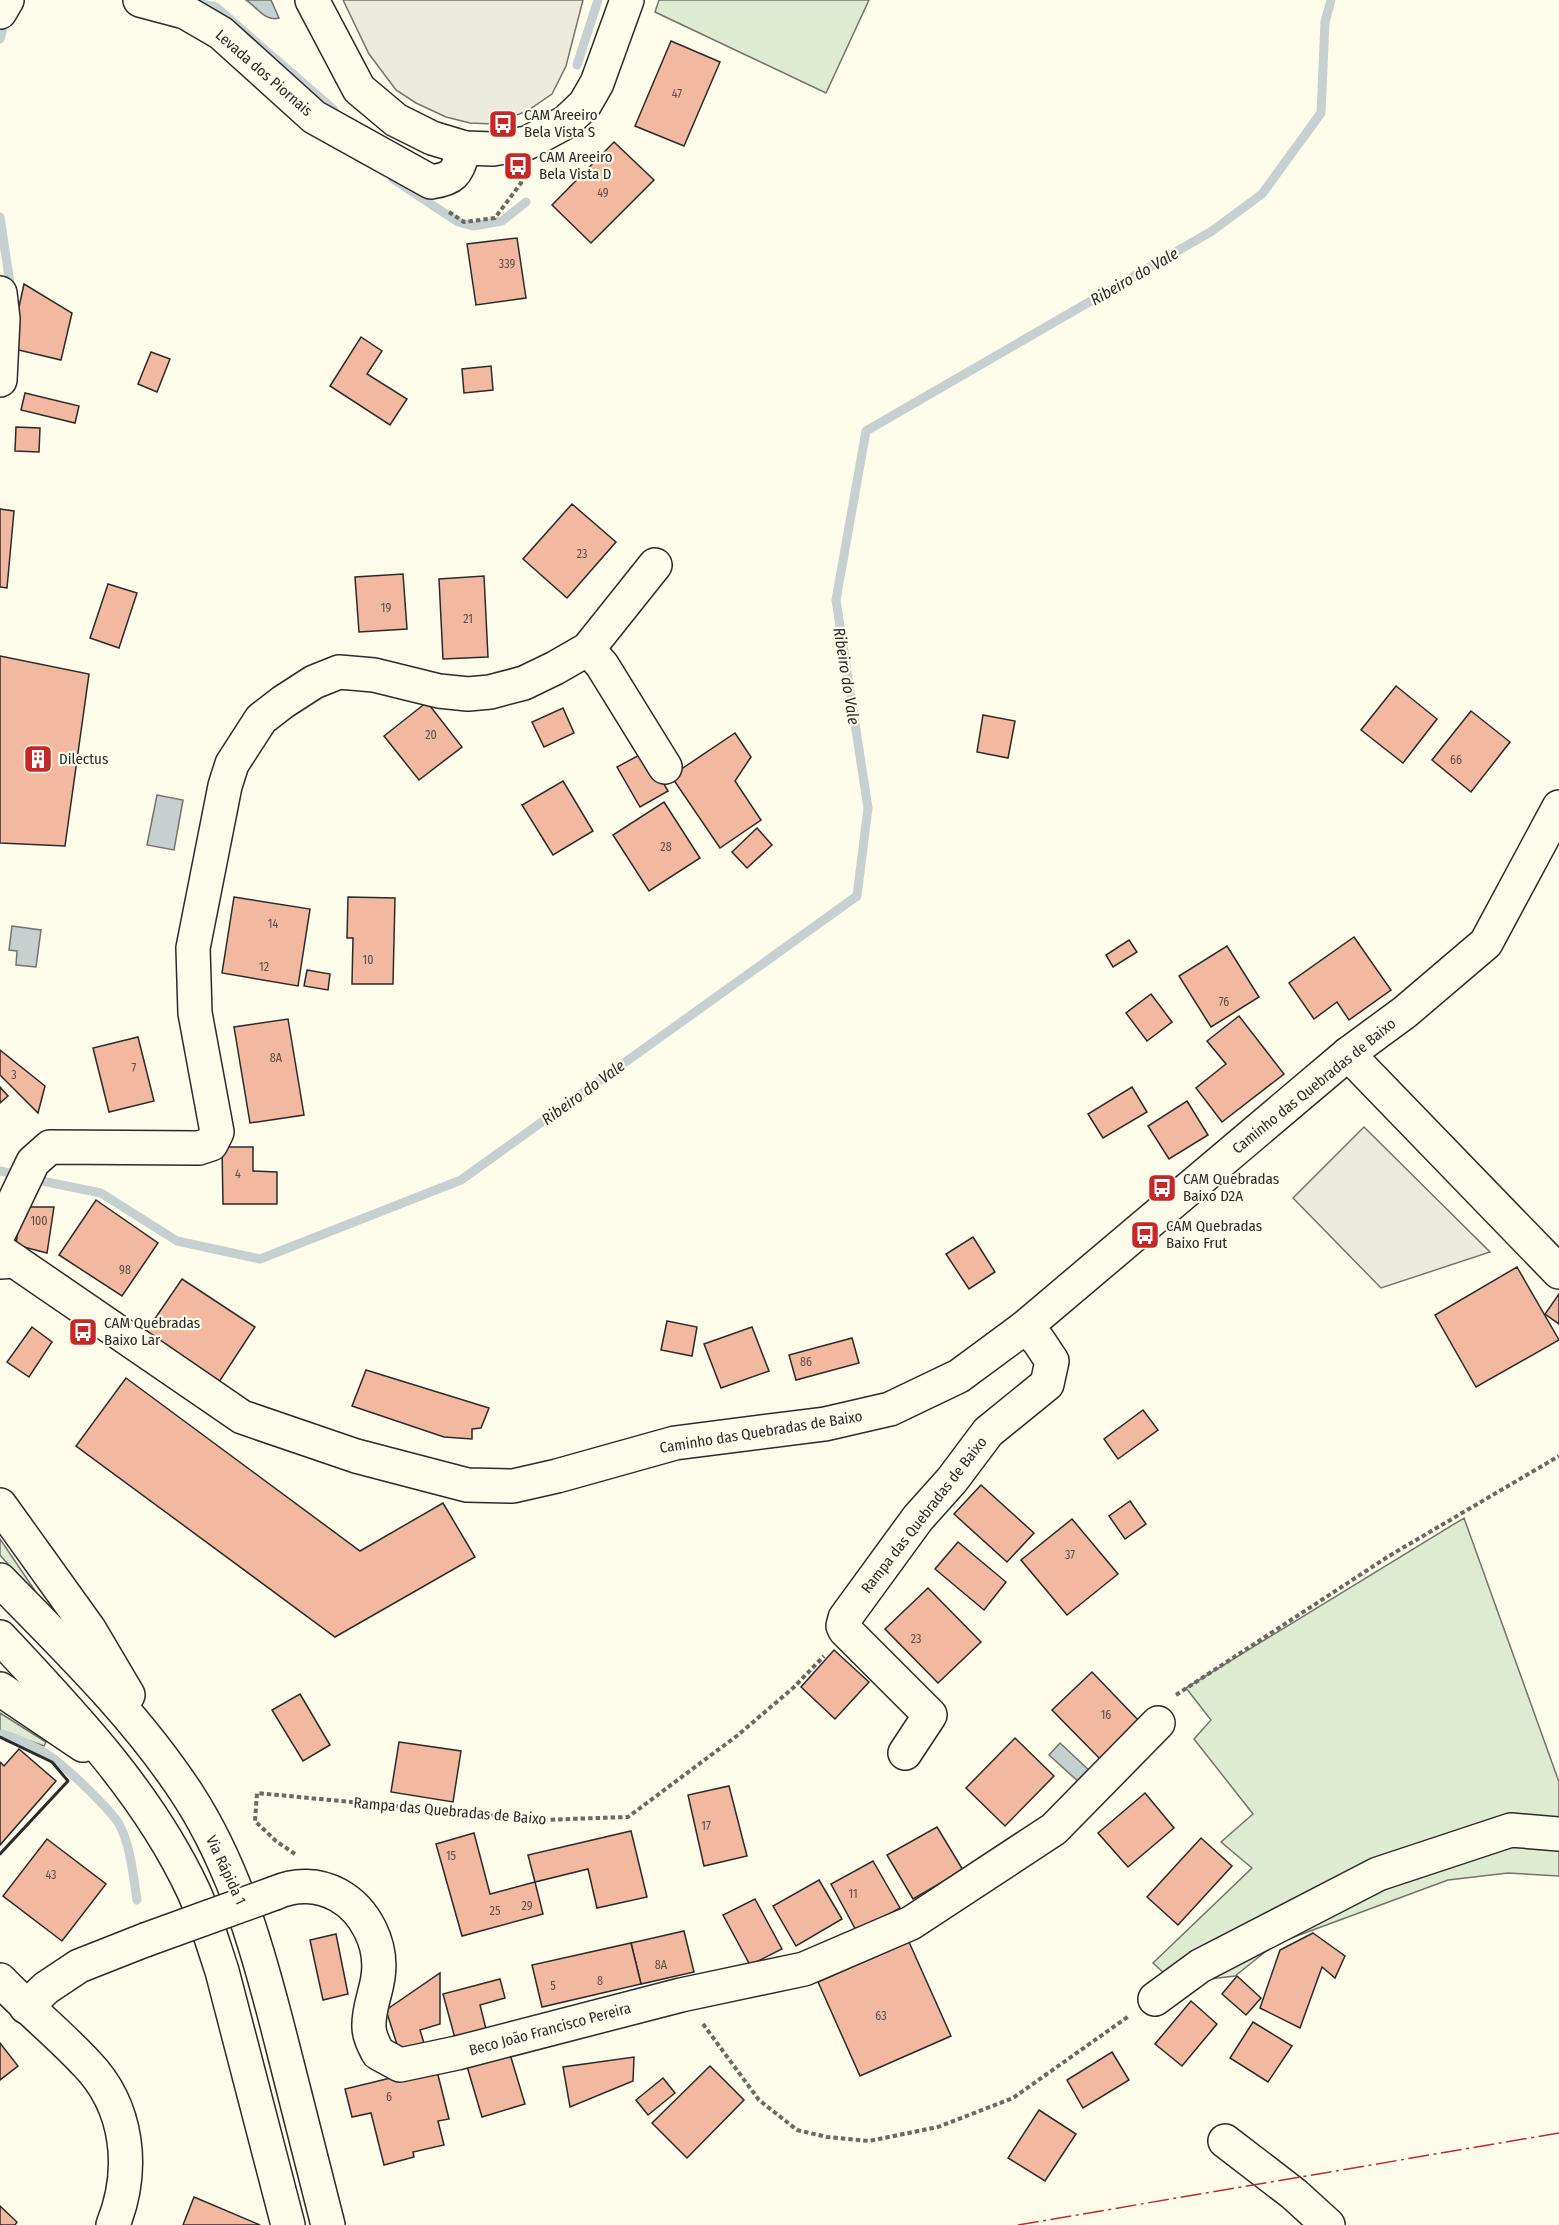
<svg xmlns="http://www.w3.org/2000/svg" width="1559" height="2225" font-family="'Fira Sans Condensed',sans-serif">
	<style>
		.green { fill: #deebd1; stroke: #74746e; stroke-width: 1.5 }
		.parking { fill: #eceadb; stroke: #74746e; stroke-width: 1.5 }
		.water { fill: #c7d0d0; stroke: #74746e; stroke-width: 1.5 }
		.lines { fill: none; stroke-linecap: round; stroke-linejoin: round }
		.stream { stroke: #c7d0d0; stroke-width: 9 }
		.building { fill: #f2b8a0; stroke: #2b2b2b; stroke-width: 1.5 }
		.minor-casing { stroke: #2b2b2b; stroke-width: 36 }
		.major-casing { stroke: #2b2b2b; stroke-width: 36 }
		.highway-casing { stroke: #2b2b2b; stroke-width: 36 }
		.path { stroke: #6a6964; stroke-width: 4; stroke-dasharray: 4.5 3; stroke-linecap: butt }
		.minor { stroke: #fdfbea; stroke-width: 33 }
		.major { stroke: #fdfbea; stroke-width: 33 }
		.highway { stroke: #fdfbea; stroke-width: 33 }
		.minor-bridge-casing { stroke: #2b2b2b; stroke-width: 36; stroke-linecap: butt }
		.minor-bridge { stroke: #fdfbea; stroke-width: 33 }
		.wall { stroke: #2b2b2b; stroke-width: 3 }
		.power { stroke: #c62828; stroke-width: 1.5; stroke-dasharray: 21 4.5 3 4.5; stroke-linecap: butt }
		.labels { text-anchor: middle; stroke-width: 4.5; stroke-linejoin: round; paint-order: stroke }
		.number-label { font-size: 12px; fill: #5d4e48 }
		.street-label { font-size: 15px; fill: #2b2b2b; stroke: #fdfbea }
		.poi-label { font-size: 15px; fill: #2b2b2b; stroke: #fdfbea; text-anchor: start }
		.water-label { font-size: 16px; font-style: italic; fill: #2b2b2b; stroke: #fdfbea }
	</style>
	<rect width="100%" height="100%" fill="#fdfbea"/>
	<g class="green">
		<polygon points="659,0 869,0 826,93 655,12"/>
		<polygon points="1464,1518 1559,1782 1559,1876 1508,1873 1448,1880 1275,1944 1235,1976 1175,1983 1153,1963 1252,1868 1221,1842 1253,1814 1194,1739 1211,1720 1186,1688"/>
		<polygon points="0,1539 46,1607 0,1555"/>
		<polygon points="0,1713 46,1742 44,1746 0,1730"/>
	</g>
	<g class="parking">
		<polygon points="343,0 583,0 566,66 552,94 527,111 494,124 470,123 446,117 416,103 396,90 369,54"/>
		<polygon points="1364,1127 1490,1252 1381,1288 1293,1198"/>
	</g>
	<g class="water">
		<path d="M246,0H271L279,18C265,22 257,7 246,0Z"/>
		<polygon points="157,795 183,800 174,850 147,845"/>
		<polygon points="12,926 41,930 36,967 16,965 17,951 9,950"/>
		<polygon points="1060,1743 1093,1774 1082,1785 1049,1755"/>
	</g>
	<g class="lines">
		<g class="stream">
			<polyline points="193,2 216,7 333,109 337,116"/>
			<polyline points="0,39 6,18"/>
			<polyline points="577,65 598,0"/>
			<polyline points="393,179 458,222 473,226 502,221 526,202"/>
			<polyline points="0,217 11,290"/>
			<polyline points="0,1171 19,1175"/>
			<polyline points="32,1179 101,1193 177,1241 260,1259 461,1180 857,896 868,808 836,600 866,431 1212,231 1262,194 1321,113 1325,22 1331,0"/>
			<path d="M0,1734C15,1737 41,1749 54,1759C70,1771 109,1808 119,1824C131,1846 133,1876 137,1900"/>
		</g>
	</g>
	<g class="building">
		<polygon points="671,41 720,62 684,146 635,126"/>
		<polygon points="614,142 654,180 591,243 552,205"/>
		<polygon points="517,238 526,298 476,305 467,244"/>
		<polygon points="24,284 72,313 61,360 10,348"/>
		<polygon points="361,337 382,351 367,374 407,399 390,425 330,386"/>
		<polygon points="151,352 170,359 157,392 138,384"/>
		<polygon points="491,366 493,390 464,393 462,369"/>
		<polygon points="25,393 79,406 75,423 21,410"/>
		<polygon points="16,427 40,428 39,452 15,451"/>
		<polygon points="572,504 616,542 567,598 523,559"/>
		<polygon points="0,509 14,511 7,588 0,587"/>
		<polygon points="403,574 407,629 359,632 355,577"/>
		<polygon points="484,576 488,657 443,659 439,579"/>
		<polygon points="108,584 137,593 119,648 90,638"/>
		<polygon points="0,656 89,674 65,846 0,843"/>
		<polygon points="1396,686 1437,719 1403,763 1361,730"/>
		<polygon points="427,702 462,747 419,780 384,736"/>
		<polygon points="563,708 574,733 544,747 532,722"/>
		<polygon points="1471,711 1510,742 1471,792 1432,760"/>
		<polygon points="983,715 1015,721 1008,758 977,752"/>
		<polygon points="735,733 751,757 735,781 761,820 720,848 671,776"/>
		<polygon points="645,752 668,791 640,807 617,767"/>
		<polygon points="563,781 593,831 553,855 522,805"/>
		<polygon points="664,802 700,858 649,891 613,835"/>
		<polygon points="757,828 772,845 747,868 732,852"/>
		<polygon points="234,897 310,909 298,986 222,973"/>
		<polygon points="348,897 395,898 393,984 352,984 353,938 347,938"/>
		<polygon points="1354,937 1391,990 1349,1020 1337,1002 1314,1019 1289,983"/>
		<polygon points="1129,940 1137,952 1113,967 1106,955"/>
		<polygon points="1227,946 1259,997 1211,1027 1179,976"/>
		<polygon points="307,970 330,974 328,990 304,986"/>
		<polygon points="1151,994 1172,1022 1147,1041 1126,1013"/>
		<polygon points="1239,1016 1284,1074 1222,1122 1196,1088 1226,1064 1207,1041"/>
		<polygon points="288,1019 304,1115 250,1123 234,1027"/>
		<polygon points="138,1037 154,1101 109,1112 93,1048"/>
		<polygon points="0,1050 45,1086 38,1113 0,1075"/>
		<polygon points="0,1087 8,1096 0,1103"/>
		<polygon points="1132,1087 1147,1112 1103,1138 1088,1114"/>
		<polygon points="1187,1101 1208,1135 1169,1159 1148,1126"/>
		<polygon points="222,1147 253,1147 253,1171 277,1172 277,1204 223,1204"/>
		<polygon points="96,1200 158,1243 122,1296 59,1255"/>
		<polygon points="21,1207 54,1207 47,1253 16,1245"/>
		<polygon points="973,1237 995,1272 969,1289 946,1254"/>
		<polygon points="1517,1267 1559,1340 1476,1387 1435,1315"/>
		<polygon points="182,1279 255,1327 219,1382 145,1333"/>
		<polygon points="1559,1294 1559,1324 1545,1314"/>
		<polygon points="667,1321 697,1327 692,1356 661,1350"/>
		<polygon points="32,1327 52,1342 29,1377 7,1362"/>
		<polygon points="752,1327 769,1371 721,1388 704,1344"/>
		<polygon points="852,1338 859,1363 796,1380 789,1355"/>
		<polygon points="366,1370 489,1408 481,1428 472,1429 472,1439 444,1437 352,1406"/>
		<polygon points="126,1378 360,1551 443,1503 475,1557 335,1637 76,1446"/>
		<polygon points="1143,1410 1158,1430 1118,1459 1104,1439"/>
		<polygon points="981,1485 1034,1533 1007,1562 954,1514"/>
		<polygon points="1130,1501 1146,1524 1125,1539 1109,1516"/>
		<polygon points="1072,1519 1118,1574 1067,1615 1021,1560"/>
		<polygon points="958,1542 1006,1582 984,1610 935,1569"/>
		<polygon points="928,1588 981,1642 938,1683 885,1629"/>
		<polygon points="834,1650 869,1682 835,1719 801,1687"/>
		<polygon points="1092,1672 1140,1722 1101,1760 1052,1710"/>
		<polygon points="300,1694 330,1745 303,1761 272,1710"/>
		<polygon points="1015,1738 1054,1776 1005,1826 966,1788"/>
		<polygon points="399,1742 461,1751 453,1802 391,1792"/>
		<polygon points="19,1749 56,1781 0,1845 0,1762 4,1766"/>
		<polygon points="729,1786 747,1856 704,1866 688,1795"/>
		<polygon points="1145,1793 1174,1828 1128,1867 1098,1833"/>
		<polygon points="937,1827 963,1870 913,1899 887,1855"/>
		<polygon points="631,1831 647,1897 597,1908 588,1869 535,1882 528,1855"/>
		<polygon points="474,1833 490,1894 535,1882 543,1914 462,1936 436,1844"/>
		<polygon points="1201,1838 1232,1866 1178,1925 1147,1897"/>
		<polygon points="47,1839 106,1884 62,1941 3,1896"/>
		<polygon points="873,1861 900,1908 857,1932 831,1884"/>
		<polygon points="819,1880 842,1919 796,1946 773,1906"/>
		<polygon points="755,1899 782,1949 750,1965 723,1915"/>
		<polygon points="684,1931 694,1972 641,1984 631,1943"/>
		<polygon points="1313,1933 1345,1956 1335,1978 1322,1967 1300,2028 1260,2008 1280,1950"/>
		<polygon points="336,1934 348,1994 323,2000 310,1940"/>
		<polygon points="909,1942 951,2036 860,2076 818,1982"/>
		<polygon points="631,1943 641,1984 542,2007 532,1965"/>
		<polygon points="440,1973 440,2024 420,2030 426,2050 401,2057 386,2010"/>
		<polygon points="1237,1976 1261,1998 1246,2015 1222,1994"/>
		<polygon points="500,1979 505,1998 480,2005 487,2033 456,2042 443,1994"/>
		<polygon points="1191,2001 1217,2024 1182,2066 1155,2044"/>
		<polygon points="1253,2022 1292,2046 1268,2082 1230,2058"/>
		<polygon points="0,2043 18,2066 0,2080"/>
		<polygon points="509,2051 525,2104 482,2117 466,2063"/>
		<polygon points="1112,2052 1129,2080 1083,2108 1067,2080"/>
		<polygon points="634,2057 633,2081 570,2107 563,2067"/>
		<polygon points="710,2066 744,2100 687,2158 652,2123"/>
		<polygon points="436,2067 449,2119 438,2121 444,2145 413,2152 414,2157 384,2165 371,2113 352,2117 345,2089"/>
		<polygon points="663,2078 675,2093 648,2115 636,2100"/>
		<polygon points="1039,2110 1076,2134 1045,2181 1008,2158"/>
		<polygon points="194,2197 260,2225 183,2225"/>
		<polygon points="0,2206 17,2222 15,2225 0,2225"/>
	</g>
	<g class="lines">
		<g class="minor-casing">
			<g id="minor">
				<path d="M140,0L185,12L221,33L314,117L431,182C457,178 456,172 465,148"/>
				<polyline points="312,0 359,89 396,120 432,138 465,148 493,149 527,143 566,122 585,104 597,83 627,0"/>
				<polyline points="0,12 7,0"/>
				<polyline points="0,293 3,319 0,380"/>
				<polyline points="588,649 602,665 665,767"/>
				<polyline points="1348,1054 1559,1272"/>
				<polyline points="0,1231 33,1162 50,1147 199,1148 211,1144 217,1132 195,1013 193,948 225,786 232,764 261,719 283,702 314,682 339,672 374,675 439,691 468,694 490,692 524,683 555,668 588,649 655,565"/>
				<polyline points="0,1251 242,1417 356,1456 467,1485 513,1486 557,1476 675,1443 825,1424 890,1409 959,1376 1024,1328 1348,1054 1405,1012 1486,943 1559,807"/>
				<polyline points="905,1753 930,1715 845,1630 843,1626 845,1618 918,1518 952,1480 988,1432 1047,1384 1052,1361 1038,1340 1024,1328"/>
				<path d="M275,1893C295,1884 318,1884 338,1895C365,1910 383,1944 378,1977C376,1993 368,2010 369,2027C369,2036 374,2045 378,2053L400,2065L457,2053L681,1995L804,1969L911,1923L1054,1829L1158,1723"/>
				<polyline points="1155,1999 1200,1966 1378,1874 1511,1830 1559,1834"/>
				<polyline points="26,2007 46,1988 79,1966 145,1940"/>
				<polyline points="1225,2141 1294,2194 1328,2225"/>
			</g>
		</g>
		<g class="major-casing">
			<path id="major" d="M0,1980C28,2009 59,2034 86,2063C129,2107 135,2170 113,2225"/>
		</g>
		<g class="highway-casing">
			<g id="highway">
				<polyline points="0,1262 14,1261"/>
				<polyline points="0,1505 89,1629 128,1695"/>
				<path d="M0,1580C66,1648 136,1715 188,1795C237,1871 260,1957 282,2044C297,2105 313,2165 328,2225"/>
				<path d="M0,1637C73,1715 147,1792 193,1890C205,1916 213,1944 222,1971L288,2225"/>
				<polyline points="0,1689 83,1745"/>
			</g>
		</g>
		<g class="path">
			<polyline points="449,212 464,222 495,218 521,183 522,176"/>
			<polyline points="1176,1695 1389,1556 1559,1456"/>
			<polyline points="295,1854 276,1841 255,1821 257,1793 540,1820 628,1817 738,1735 793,1688 824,1656"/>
			<polyline points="703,2024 759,2100 797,2130 827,2137 869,2141 938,2127 1013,2098 1129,2016"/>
		</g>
		<use href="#minor" class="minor"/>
		<use href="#major" class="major"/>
		<use href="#highway" class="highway"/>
		<g class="minor-bridge-casing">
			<polyline id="minor-bridge" points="145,1940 275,1893"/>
		</g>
		<use href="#minor-bridge" class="minor-bridge"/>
		<polyline class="wall" points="0,1737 52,1762 68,1781 0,1854"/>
		<polyline class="power" points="1018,2225 1559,2133"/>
	</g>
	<defs>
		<g id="bus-square" transform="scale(1.5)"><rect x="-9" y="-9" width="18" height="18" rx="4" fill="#c62828" stroke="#fdfbea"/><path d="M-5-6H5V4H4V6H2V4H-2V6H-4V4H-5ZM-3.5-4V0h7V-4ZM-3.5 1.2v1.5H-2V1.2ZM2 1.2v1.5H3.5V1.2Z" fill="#fff"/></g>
		<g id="building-square" transform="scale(1.5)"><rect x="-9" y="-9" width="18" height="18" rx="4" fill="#c62828" stroke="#fdfbea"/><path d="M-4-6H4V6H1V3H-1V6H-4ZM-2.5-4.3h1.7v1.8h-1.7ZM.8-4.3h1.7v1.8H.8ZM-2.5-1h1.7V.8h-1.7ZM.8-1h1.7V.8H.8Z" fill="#fff"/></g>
	</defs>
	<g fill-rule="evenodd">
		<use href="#bus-square" x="503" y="124"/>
		<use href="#bus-square" x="518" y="166"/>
		<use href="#building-square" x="38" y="759"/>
		<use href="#bus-square" x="1162" y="1188"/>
		<use href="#bus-square" x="1145" y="1235"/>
		<use href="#bus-square" x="83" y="1332"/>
	</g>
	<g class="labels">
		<g class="number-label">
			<text x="677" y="98">47</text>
			<text x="603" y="197">49</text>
			<text x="507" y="268">339</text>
			<text x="582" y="558">23</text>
			<text x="386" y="612">19</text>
			<text x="468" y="623">21</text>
			<text x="431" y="739">20</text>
			<text x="1456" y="764">66</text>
			<text x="666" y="851">28</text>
			<text x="273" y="928">14</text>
			<text x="368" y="964">10</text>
			<text x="264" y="971">12</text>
			<text x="1224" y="1006">76</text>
			<text x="276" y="1062">8A</text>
			<text x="134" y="1072">7</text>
			<text x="14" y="1079">3</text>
			<text x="238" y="1178">4</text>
			<text x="39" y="1225">100</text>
			<text x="125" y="1274">98</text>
			<text x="806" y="1366">86</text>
			<text x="1070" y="1559">37</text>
			<text x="916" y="1643">23</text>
			<text x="1106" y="1719">16</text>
			<text x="706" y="1830">17</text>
			<text x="451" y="1860">15</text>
			<text x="51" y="1879">43</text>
			<text x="853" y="1898">11</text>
			<text x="527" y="1910">29</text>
			<text x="495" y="1915">25</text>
			<text x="661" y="1969">8A</text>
			<text x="600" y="1985">8</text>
			<text x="553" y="1990">5</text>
			<text x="881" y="2020">63</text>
			<text x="389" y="2101">6</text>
		</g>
		<g class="street-label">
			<text transform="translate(264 73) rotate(41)" y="5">Levada dos Piornais</text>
			<text transform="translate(1314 1086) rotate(-39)" y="5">Caminho das Quebradas de Baixo</text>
			<text transform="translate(761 1432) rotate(-9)" y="5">Caminho das Quebradas de Baixo</text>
			<text transform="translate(924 1515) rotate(-52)" y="5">Rampa das Quebradas de Baixo</text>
			<text transform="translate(450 1811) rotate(5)" y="5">Rampa das Quebradas de Baixo</text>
			<text transform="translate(226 1870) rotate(65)" y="5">Via Rápida 1</text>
			<text transform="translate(550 2029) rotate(-15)" y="5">Beco João Francisco Pereira</text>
		</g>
		<g class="poi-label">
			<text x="524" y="120">CAM Areeiro<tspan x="524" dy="17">Bela Vista S</tspan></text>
			<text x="539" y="162">CAM Areeiro<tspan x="539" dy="17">Bela Vista D</tspan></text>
			<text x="59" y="764">Dilectus</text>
			<text x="1183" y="1184">CAM Quebradas<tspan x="1183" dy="17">Baixo D2A</tspan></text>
			<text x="1166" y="1231">CAM Quebradas<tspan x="1166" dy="17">Baixo Frut</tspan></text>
			<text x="104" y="1328">CAM Quebradas<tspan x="104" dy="17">Baixo Lar</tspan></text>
		</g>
		<g class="water-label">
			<text transform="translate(1134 276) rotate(-30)" y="6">Ribeiro do Vale</text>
			<text transform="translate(847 676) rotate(81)" y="6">Ribeiro do Vale</text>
			<text transform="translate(583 1092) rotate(-36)" y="6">Ribeiro do Vale</text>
		</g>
	</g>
</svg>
